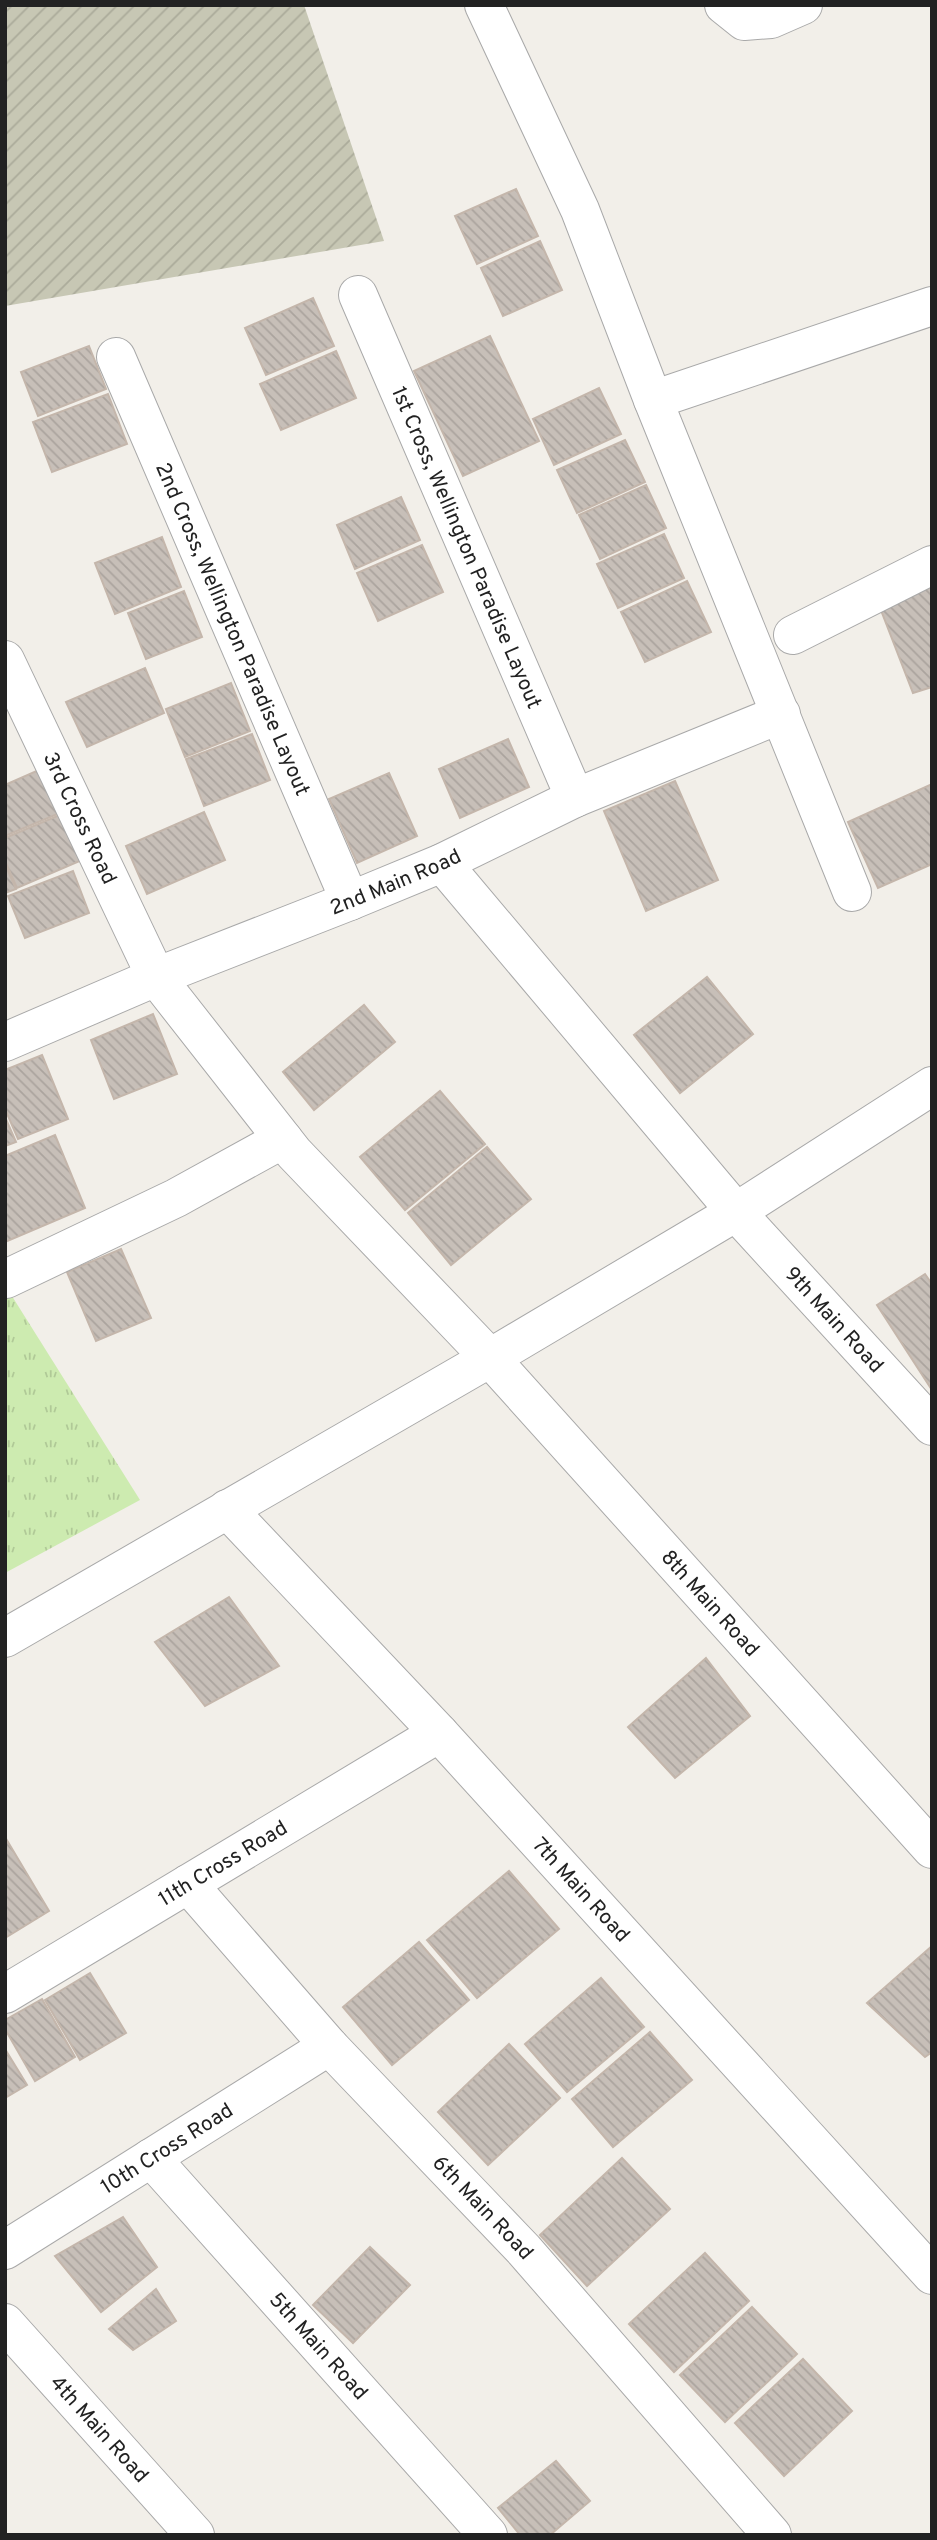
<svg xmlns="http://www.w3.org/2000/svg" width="937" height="2540" font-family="Overpass,sans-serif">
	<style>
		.construction { fill: url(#construction-furrows) }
		.grass { fill: url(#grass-tufts) }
		.building { fill: url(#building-back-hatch); stroke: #c4b6ab; stroke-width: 2 }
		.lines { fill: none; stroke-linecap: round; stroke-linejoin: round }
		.minor-casing { stroke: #a9a9a9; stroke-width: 40 }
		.minor { stroke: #fff; stroke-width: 38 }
		.labels { text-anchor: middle; stroke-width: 5; stroke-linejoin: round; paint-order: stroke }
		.street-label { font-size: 21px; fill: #222; stroke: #fff }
	</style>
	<defs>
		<pattern id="construction-furrows" width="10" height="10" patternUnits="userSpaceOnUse" patternTransform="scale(1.75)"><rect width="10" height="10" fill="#c7c7b4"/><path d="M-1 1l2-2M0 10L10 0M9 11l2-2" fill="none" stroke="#abab9a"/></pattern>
		<pattern id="grass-tufts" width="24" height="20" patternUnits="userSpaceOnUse" patternTransform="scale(1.75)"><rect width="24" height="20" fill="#cdebb0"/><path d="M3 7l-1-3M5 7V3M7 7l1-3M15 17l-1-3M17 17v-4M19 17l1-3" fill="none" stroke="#b0c997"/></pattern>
		<pattern id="building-back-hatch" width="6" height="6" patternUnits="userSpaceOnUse" patternTransform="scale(1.75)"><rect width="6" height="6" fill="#c7bfb8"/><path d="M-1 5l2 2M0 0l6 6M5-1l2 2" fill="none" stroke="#aba49e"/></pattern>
	</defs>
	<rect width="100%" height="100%" fill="#f2efe9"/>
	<polygon class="construction" points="5,5 304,5 384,241 5,306"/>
	<polygon class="grass" points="5,1285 140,1500 5,1573"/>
	<g class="building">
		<polygon points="516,189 538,236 477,264 455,216"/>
		<polygon points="540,241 562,290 503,316 481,268"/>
		<polygon points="313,298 334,346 266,375 245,328"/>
		<polygon points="490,336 539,441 463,476 414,371"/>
		<polygon points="89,346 106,389 38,416 21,372"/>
		<polygon points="336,351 356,398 281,430 260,384"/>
		<polygon points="599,388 621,434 554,465 533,419"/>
		<polygon points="108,394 127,444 52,472 33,422"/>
		<polygon points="625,440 645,482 577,513 557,470"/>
		<polygon points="646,485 666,528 600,559 579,515"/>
		<polygon points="401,497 420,540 355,569 337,525"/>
		<polygon points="664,534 684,578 618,608 597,564"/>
		<polygon points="162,537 181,587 115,614 95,563"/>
		<polygon points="422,545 443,592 378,621 357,573"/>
		<polygon points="687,581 711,632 645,662 621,612"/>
		<polygon points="932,585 932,687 913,693 879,605"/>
		<polygon points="184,591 202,637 146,659 128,613"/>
		<polygon points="145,668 164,713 87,747 66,702"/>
		<polygon points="231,683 250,731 185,757 166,709"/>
		<polygon points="252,734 270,780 204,806 186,759"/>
		<polygon points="508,739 529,787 460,818 439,769"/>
		<polygon points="41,769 60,813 5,836 5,785"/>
		<polygon points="389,773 417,836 357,863 329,799"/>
		<polygon points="675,781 718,880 646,911 604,811"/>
		<polygon points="932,784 932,864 878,888 848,822"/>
		<polygon points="204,812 225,860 147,894 126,846"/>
		<polygon points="62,814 82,860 17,888 5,861 5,838"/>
		<polygon points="5,864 16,889 5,893"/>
		<polygon points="73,871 89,913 25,938 8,896"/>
		<polygon points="707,977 753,1034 680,1093 634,1035"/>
		<polygon points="364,1005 395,1042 314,1110 283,1072"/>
		<polygon points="153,1014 177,1074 114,1099 91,1040"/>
		<polygon points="42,1055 68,1119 18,1139 5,1109 5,1070"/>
		<polygon points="440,1091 485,1144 405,1210 360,1157"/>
		<polygon points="5,1117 16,1142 5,1146"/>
		<polygon points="55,1135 85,1208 5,1242 5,1156"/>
		<polygon points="487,1147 531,1199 451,1265 408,1213"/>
		<polygon points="121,1249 151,1318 96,1341 67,1272"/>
		<polygon points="925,1274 932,1284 932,1390 877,1305"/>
		<polygon points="229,1597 279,1666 205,1706 155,1642"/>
		<polygon points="706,1658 750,1716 675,1778 628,1727"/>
		<polygon points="5,1837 49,1911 5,1938"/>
		<polygon points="509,1871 559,1929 477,1998 427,1940"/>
		<polygon points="419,1942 469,2000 392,2065 343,2007"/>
		<polygon points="932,1946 932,2052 925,2057 867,2003"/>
		<polygon points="90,1973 126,2033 80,2060 45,2000"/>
		<polygon points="601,1978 644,2027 567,2092 525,2044"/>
		<polygon points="42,1999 75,2057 35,2081 5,2029 5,2020"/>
		<polygon points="650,2032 692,2080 613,2147 572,2099"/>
		<polygon points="509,2044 560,2098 488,2165 438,2112"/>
		<polygon points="5,2049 27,2085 5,2098"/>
		<polygon points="622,2158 670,2209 587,2286 540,2235"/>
		<polygon points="123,2217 157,2267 101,2312 55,2256"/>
		<polygon points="370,2247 410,2285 353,2343 313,2305"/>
		<polygon points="705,2253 749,2301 674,2372 629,2324"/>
		<polygon points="156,2289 176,2321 133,2350 109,2329"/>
		<polygon points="752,2307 797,2354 725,2422 680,2375"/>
		<polygon points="803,2359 852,2411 784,2476 735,2423"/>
		<polygon points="556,2461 590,2501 550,2535 520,2535 498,2508"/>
	</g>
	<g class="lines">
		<g class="minor-casing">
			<g id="minor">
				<polyline points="484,5 580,210 653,400 852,892"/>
				<polyline points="724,5 744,21 771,19 803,5"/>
				<path id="s1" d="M358,295L575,798"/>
				<path id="s2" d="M116,357L350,901"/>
				<polyline points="653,400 932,306"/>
				<polyline points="793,635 932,565"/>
				<path id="s3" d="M5,660L156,977L294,1153L490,1358L932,1849"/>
				<path id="s4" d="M442,863L736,1212L932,1426"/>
				<path id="s5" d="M5,1042L156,977L350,901L442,863L575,798L781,714"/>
				<polyline points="6,1279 176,1198 283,1139"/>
				<path id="s6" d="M227,1509L439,1733L932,2275"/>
				<polyline points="5,1638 490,1358 736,1212 932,1086"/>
				<path id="s7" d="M188,1884L329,2046L524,2250L772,2535"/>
				<path id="s8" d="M5,1994L439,1733"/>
				<path id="s9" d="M151,2158L488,2535"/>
				<path id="s10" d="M5,2250L329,2046"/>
				<path id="s11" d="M5,2323L195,2535"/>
			</g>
		</g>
		<use href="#minor" class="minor"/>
	</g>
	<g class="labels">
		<g class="street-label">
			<text dy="7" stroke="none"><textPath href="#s1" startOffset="275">1st Cross, Wellington Paradise Layout</textPath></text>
			<text dy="7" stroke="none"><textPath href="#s2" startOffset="296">2nd Cross, Wellington Paradise Layout</textPath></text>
			<text dy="7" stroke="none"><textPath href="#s3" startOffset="175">3rd Cross Road</textPath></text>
			<text dy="7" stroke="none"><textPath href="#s5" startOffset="422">2nd Main Road</textPath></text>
			<text dy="7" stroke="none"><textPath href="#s4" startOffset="602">9th Main Road</textPath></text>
			<text dy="7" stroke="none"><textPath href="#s3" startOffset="1188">8th Main Road</textPath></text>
			<text dy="7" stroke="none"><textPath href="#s8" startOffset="254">11th Cross Road</textPath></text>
			<text dy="7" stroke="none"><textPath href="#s6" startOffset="520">7th Main Road</textPath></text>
			<text dy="7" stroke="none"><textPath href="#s10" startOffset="191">10th Cross Road</textPath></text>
			<text dy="7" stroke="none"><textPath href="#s7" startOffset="438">6th Main Road</textPath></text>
			<text dy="7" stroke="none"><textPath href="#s9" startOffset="252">5th Main Road</textPath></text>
			<text dy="7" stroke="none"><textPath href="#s11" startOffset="142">4th Main Road</textPath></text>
		</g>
	</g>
	<rect width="937" height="2540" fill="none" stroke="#222222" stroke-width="14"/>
</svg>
